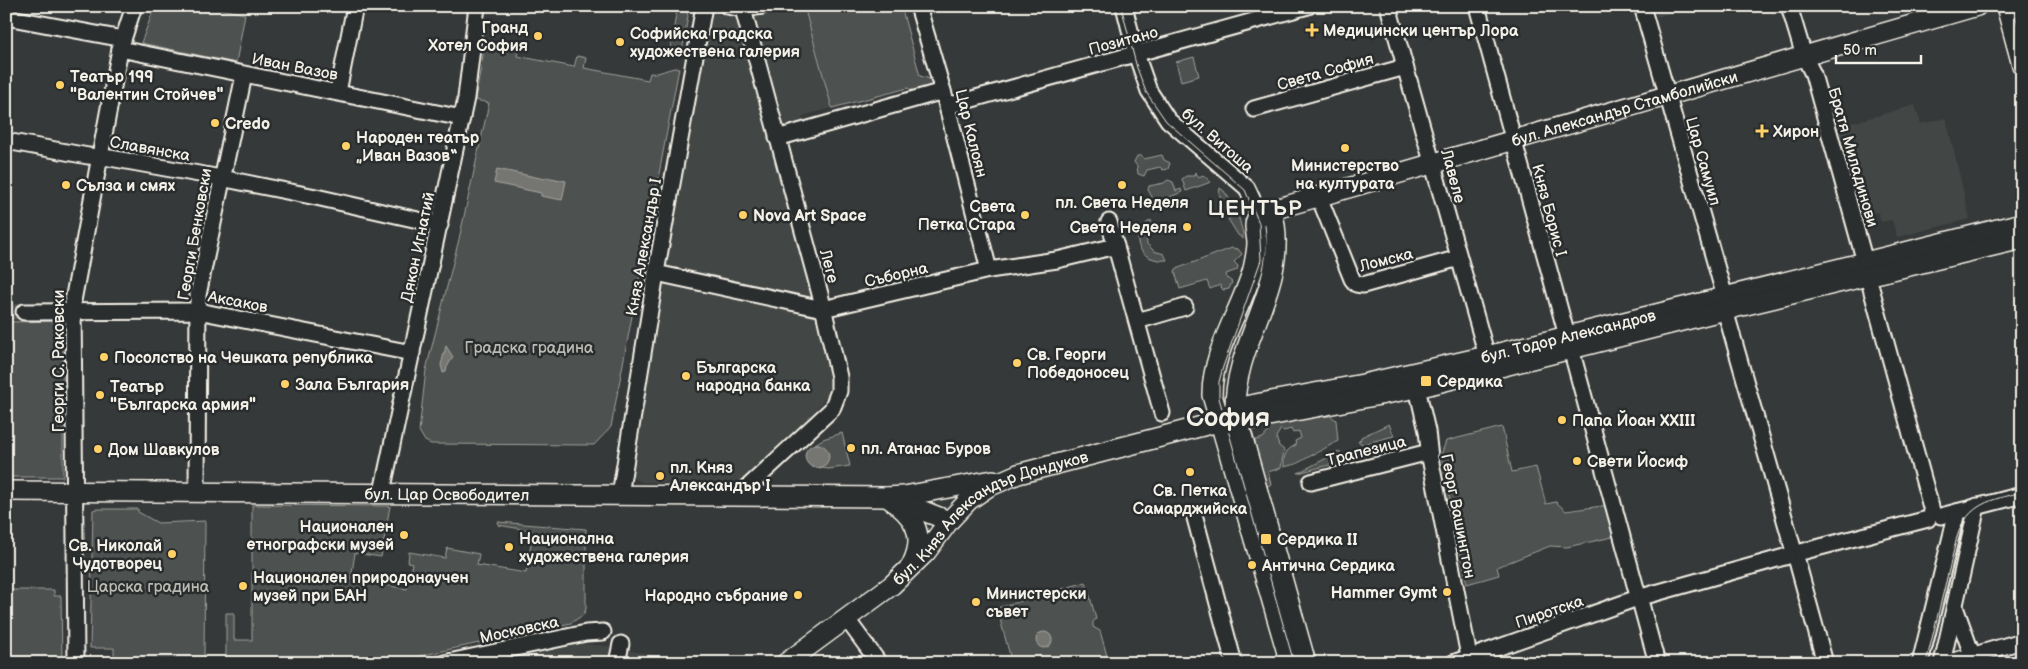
<svg xmlns="http://www.w3.org/2000/svg" width="2028" height="669" font-family="'Balsamiq Sans',sans-serif">
	<style>
		.built { fill: #434645 }
		.green { fill: #4e514f; stroke: #a1a19c }
		.water { fill: #757572; stroke: #a8a7a1 }
		.lines { fill: none; stroke-linecap: round; stroke-linejoin: round }
		.minor-tunnel { stroke: #525553; stroke-width: 15; stroke-dasharray: 15 8; stroke-linecap: butt }
		.minor-casing { stroke: #f4f1e8; stroke-width: 19 }
		.major-casing { stroke: #f4f1e8; stroke-width: 22 }
		.minor { stroke: #2a2d2e; stroke-width: 15 }
		.major { stroke: #2a2d2e; stroke-width: 19 }
		.tram { stroke: #f4f1e8; stroke-width: 1 }
		.poi-dot { fill: #ffd166; stroke: #2a2d2e; stroke-width: 2 }
		.labels { text-anchor: middle; stroke-width: 5; stroke-linejoin: round; paint-order: stroke }
		.poi-label { font-size: 16px; font-weight: bold; fill: #f4f1e8; stroke: #2a2d2e; text-anchor: start }
		.street-label { font-size: 16px; fill: #f4f1e8; stroke: #2a2d2e }
		.park-label { font-size: 16px; fill: #bab9b2; stroke: #2a2d2e }
		.district-label { font-size: 21px; font-weight: bold; letter-spacing: 1px; fill: #f4f1e8; stroke: #2a2d2e }
		.town-label { font-size: 26px; font-weight: bold; fill: #f4f1e8; stroke: #2a2d2e }
	</style>
	<rect width="100%" height="100%" fill="#363939"/>
	<filter id="ink" filterUnits="userSpaceOnUse"><feTurbulence type="fractalNoise" baseFrequency=".02" numOctaves="2"/><feDisplacementMap in="SourceGraphic" scale="10" xChannelSelector="R" yChannelSelector="G"/><feConvolveMatrix kernelMatrix="1 2 1 2 8 2 1 2 1" color-interpolation-filters="sRGB"/></filter>
	<g filter="url(#ink)">
		<g class="built">
			<polygon points="781,6 804,6 832,108 803,116 800,126 785,128 755,17 757,14"/>
			<polygon points="1654,6 1694,6 1657,17"/>
			<polygon points="711,13 741,18 812,284 819,328 831,383 828,394 803,426 741,483 734,484 642,482 633,478 630,475 627,462"/>
			<polygon points="1915,105 1921,124 1946,118 1970,219 1897,237 1892,220 1881,222 1878,212 1861,216 1837,127"/>
			<polygon points="583,644 607,646 672,659 681,663 488,663"/>
		</g>
		<g class="green">
			<polygon points="155,6 206,6 245,14 236,63 141,43"/>
			<polygon points="804,6 901,6 920,76 930,79 932,87 918,94 908,88 832,108"/>
			<polygon points="677,9 687,12 688,16 682,52 670,49"/>
			<path d="M485,45L518,50L517,56L574,67L577,56L586,58L584,68L648,80L650,73C660,75 669,67 679,68L611,427L594,445L431,444L425,441L419,431L426,370L459,239L489,103L475,100Z"/>
			<polygon points="1194,57 1199,76 1181,81 1176,62"/>
			<polygon points="1162,155 1164,160 1170,163 1168,169 1163,170 1160,167 1147,170 1144,176 1138,174 1137,166 1134,162 1137,156 1142,156 1144,159"/>
			<polygon points="1195,172 1199,177 1203,175 1211,182 1186,191 1182,179 1186,176 1194,176"/>
			<polygon points="1168,180 1173,182 1176,191 1181,189 1182,192 1155,203 1146,202 1152,197 1148,190 1149,186 1164,183"/>
			<polygon points="1220,188 1224,191 1235,207 1225,211 1219,194"/>
			<polygon points="1238,215 1243,233 1243,239 1238,235 1228,219"/>
			<path d="M1151,220L1152,228L1146,236L1147,244L1154,251L1164,254L1167,260C1139,263 1126,235 1151,220Z"/>
			<polygon points="1232,248 1238,249 1242,254 1234,262 1238,266 1237,270 1226,274 1227,278 1232,282 1229,289 1223,290 1220,285 1210,289 1207,281 1180,289 1175,272 1176,269"/>
			<polygon points="63,321 63,477 6,477 6,322"/>
			<path d="M1331,416L1336,420L1338,441L1296,464L1284,467C1283,456 1286,449 1296,445L1295,441L1301,438L1299,431L1293,433L1291,429L1284,431L1281,429L1276,437L1279,446L1284,450L1281,468L1268,472L1271,485L1266,486L1252,441L1263,438L1268,432L1266,421Z"/>
			<polygon points="1389,424 1394,436 1363,444 1358,442 1361,439 1361,437"/>
			<polygon points="1502,427 1512,472 1536,467 1546,504 1556,502 1566,511 1609,505 1617,536 1567,547 1550,546 1497,567 1499,575 1467,584 1441,455 1446,441"/>
			<polygon points="842,433 850,466 829,469 820,468 824,466 819,444 815,444 823,439"/>
			<polygon points="1340,451 1341,462 1298,473"/>
			<polygon points="252,505 390,506 381,557 355,553 351,579 407,589 412,563 408,562 409,552 445,558 447,548 479,554 477,565 526,573 533,531 498,525 498,522 586,529 586,609 583,615 571,623 387,663 226,663 226,613 234,613 234,640 252,640"/>
			<polygon points="96,509 138,509 138,512 158,523 205,521 204,663 114,663 114,648 90,648 93,510"/>
			<polygon points="1086,582 1096,619 1093,622 1093,627 1100,631 1109,663 1012,663 997,608"/>
			<polygon points="11,590 54,590 54,596 61,596 62,663 6,663 6,596 11,596"/>
		</g>
		<g class="water">
			<polygon points="497,169 545,179 546,177 566,181 562,200 541,196 541,193 494,183"/>
			<polygon points="446,346 453,357 447,367 446,372 443,373 441,365"/>
			<circle cx="817" cy="456" r="12"/>
			<circle cx="1044" cy="640" r="8"/>
		</g>
		<g class="lines">
			<polyline class="minor-tunnel" points="6,312 24,312"/>
			<g class="minor-casing">
				<g id="minor">
					<polyline points="727,6 743,9 762,6"/>
					<polyline points="918,6 943,91 989,270"/>
					<polyline points="1124,6 1136,54 1149,91 1168,120 1247,188 1260,216"/>
					<polyline points="1388,6 1487,356"/>
					<polyline points="1477,6 1567,336"/>
					<polyline points="1642,6 1725,297"/>
					<polyline points="1789,6 1804,56 1813,74 1865,262"/>
					<polyline points="6,17 123,39"/>
					<polyline points="120,49 462,118"/>
					<polyline points="338,92 355,6"/>
					<polyline points="947,106 1308,6"/>
					<polyline points="1254,109 1405,67"/>
					<polyline points="777,138 943,91"/>
					<polyline points="6,141 88,156 110,158 221,178 316,197 440,225"/>
					<polyline points="1319,197 1352,279 1356,284 1363,285 1459,258"/>
					<polyline points="1109,222 1162,413"/>
					<polyline points="656,273 823,309 989,270 1057,260 1116,246"/>
					<polyline points="1868,277 1932,511"/>
					<polyline points="1725,310 1793,548"/>
					<polyline points="24,312 198,311 412,353"/>
					<polyline points="1137,321 1185,307"/>
					<polyline points="1571,349 1637,592"/>
					<polyline points="1417,388 1427,431 1430,458 1468,651"/>
					<polyline points="1311,482 1429,452"/>
					<polyline points="197,491 198,295 244,75"/>
					<polyline points="382,492 466,98 477,6"/>
					<polyline points="620,495 657,267 704,6"/>
					<polyline points="738,496 832,409 839,391 839,377 820,294 743,9"/>
					<polyline points="1941,516 2022,495"/>
					<polyline points="1195,518 1234,663"/>
					<polyline points="1801,552 1928,519"/>
					<polyline points="1797,561 1825,663"/>
					<polyline points="1645,596 1788,556"/>
					<polyline points="1641,604 1657,663"/>
					<polyline points="1955,607 1975,663"/>
					<polyline points="846,618 879,663"/>
					<polyline points="1477,655 1632,600"/>
					<polyline points="76,663 73,301 120,49 134,6"/>
					<polyline points="444,663 586,633 603,632"/>
					<polyline points="617,663 621,644"/>
					<polyline points="1453,663 1464,659"/>
					<polyline points="1920,663 1957,512"/>
					<polyline points="1942,663 1977,506"/>
					<polyline points="1947,663 2022,641"/>
				</g>
			</g>
			<g class="major-casing">
				<g id="major">
					<polyline points="2006,6 2022,65"/>
					<path d="M1272,210C1292,285 1234,338 1235,410L1306,663"/>
					<path id="s1" d="M1223,418L1235,410L1250,405L1363,384L1487,356L2022,223"/>
					<path id="s2" d="M6,491L887,497L904,496L993,480"/>
					<path d="M887,497C913,515 927,533 912,564"/>
					<polyline points="898,501 949,521"/>
					<path id="s3" d="M786,663L892,585L926,552L949,521L969,500L988,487L1018,474L1218,422H1237L1417,388L1725,310L2022,239"/>
					<path id="s4" d="M1290,663L1212,395C1212,350 1241,311 1253,269C1255,260 1257,251 1257,242C1255,223 1250,218 1272,210L1977,6"/>
				</g>
			</g>
			<use href="#minor" class="minor"/>
			<use href="#major" class="major"/>
			<g class="tram">
				<polyline points="1121,6 1137,68 1146,92 1166,121 1245,190 1259,223 1261,260 1223,367 1219,382 1219,398 1294,663"/>
				<polyline points="2013,6 2022,40"/>
				<path d="M1926,663L1957,537C1968,503 1991,500 2022,492"/>
			</g>
		</g>
	</g>
	<g class="poi-dot">
		<path d="M1309.5 22.5h5v5h5v5h-5v5h-5v-5h-5v-5h5z"/>
		<circle cx="538" cy="36" r="5"/>
		<circle cx="620" cy="42" r="5"/>
		<circle cx="60" cy="85" r="5"/>
		<circle cx="215" cy="123" r="5"/>
		<path d="M1759.5 123.5h5v5h5v5h-5v5h-5v-5h-5v-5h5z"/>
		<circle cx="346" cy="146" r="5"/>
		<circle cx="1345" cy="148" r="5"/>
		<circle cx="66" cy="185" r="5"/>
		<circle cx="1122" cy="185" r="5"/>
		<circle cx="743" cy="215" r="5"/>
		<circle cx="1025" cy="215" r="5"/>
		<circle cx="1187" cy="227" r="5"/>
		<circle cx="104" cy="357" r="5"/>
		<circle cx="1017" cy="363" r="5"/>
		<circle cx="686" cy="376" r="5"/>
		<rect x="1420" y="375" width="12" height="12" rx="2.5"/>
		<circle cx="285" cy="384" r="5"/>
		<circle cx="100" cy="395" r="5"/>
		<circle cx="1562" cy="420" r="5"/>
		<circle cx="851" cy="448" r="5"/>
		<circle cx="98" cy="449" r="5"/>
		<circle cx="1577" cy="461" r="5"/>
		<circle cx="1190" cy="472" r="5"/>
		<circle cx="660" cy="476" r="5"/>
		<circle cx="404" cy="535" r="5"/>
		<rect x="1260" y="533" width="12" height="12" rx="2.5"/>
		<circle cx="509" cy="547" r="5"/>
		<circle cx="172" cy="554" r="5"/>
		<circle cx="1252" cy="565" r="5"/>
		<circle cx="243" cy="586" r="5"/>
		<circle cx="1447" cy="592" r="5"/>
		<circle cx="798" cy="595" r="5"/>
		<circle cx="976" cy="602" r="5"/>
	</g>
	<g class="labels">
		<g class="poi-label">
			<text x="528" y="33" text-anchor="end">Гранд<tspan x="528" dy="18">Хотел София</tspan></text>
			<text x="1323" y="36">Медицински център Лора</text>
			<text x="630" y="39">Софийска градска<tspan x="630" dy="18">художествена галерия</tspan></text>
			<text x="70" y="82">Театър 199<tspan x="70" dy="18">"Валентин Стойчев"</tspan></text>
			<text x="225" y="129">Credo</text>
			<text x="1773" y="137">Хирон</text>
			<text x="356" y="143">Народен театър<tspan x="356" dy="18">„Иван Вазов“</tspan></text>
			<text x="1345" y="171" text-anchor="middle">Министерство<tspan x="1345" dy="18">на културата</tspan></text>
			<text x="76" y="191">Сълза и смях</text>
			<text x="1122" y="208" text-anchor="middle">пл. Света Неделя</text>
			<text x="1015" y="212" text-anchor="end">Света<tspan x="1015" dy="18">Петка Стара</tspan></text>
			<text x="753" y="221">Nova Art Space</text>
			<text x="1177" y="233" text-anchor="end">Света Неделя</text>
			<text x="1027" y="360">Св. Георги<tspan x="1027" dy="18">Победоносец</tspan></text>
			<text x="114" y="363">Посолство на Чешката република</text>
			<text x="696" y="373">Българска<tspan x="696" dy="18">народна банка</tspan></text>
			<text x="1437" y="387">Сердика</text>
			<text x="295" y="390">Зала България</text>
			<text x="110" y="392">Театър<tspan x="110" dy="18">"Българска армия"</tspan></text>
			<text x="1572" y="426">Папа Йоан XXIII</text>
			<text x="861" y="454">пл. Атанас Буров</text>
			<text x="108" y="455">Дом Шавкулов</text>
			<text x="1587" y="467">Свети Йосиф</text>
			<text x="670" y="473">пл. Княз<tspan x="670" dy="18">Александър I</tspan></text>
			<text x="1190" y="496" text-anchor="middle">Св. Петка<tspan x="1190" dy="18">Самарджийска</tspan></text>
			<text x="394" y="532" text-anchor="end">Национален<tspan x="394" dy="18">етнографски музей</tspan></text>
			<text x="519" y="544">Национална<tspan x="519" dy="18">художествена галерия</tspan></text>
			<text x="1277" y="545">Сердика II</text>
			<text x="162" y="551" text-anchor="end">Св. Николай<tspan x="162" dy="18">Чудотворец</tspan></text>
			<text x="1262" y="571">Антична Сердика</text>
			<text x="253" y="583">Национален природонаучен<tspan x="253" dy="18">музей при БАН</tspan></text>
			<text x="1437" y="598" text-anchor="end">Hammer Gymt</text>
			<text x="986" y="599">Министерски<tspan x="986" dy="18">съвет</tspan></text>
			<text x="788" y="601" text-anchor="end">Народно събрание</text>
		</g>
		<g class="street-label">
			<text transform="translate(1123 40) rotate(-15)" y="6">Позитано</text>
			<text transform="translate(295 66) rotate(11)" y="6">Иван Вазов</text>
			<text transform="translate(1325 71) rotate(-16)" y="6">Света София</text>
			<text dy="6" stroke="none"><textPath href="#s4" startOffset="848">бул. Александър Стамболийски</textPath></text>
			<text transform="translate(972 133) rotate(76)" y="6">Цар Калоян</text>
			<text transform="translate(1218 140) rotate(41)" y="6">бул. Витоша</text>
			<text transform="translate(150 148) rotate(10)" y="6">Славянска</text>
			<text transform="translate(1854 157) rotate(74)" y="6">Братя Миладинови</text>
			<text transform="translate(1704 161) rotate(74)" y="6">Цар Самуил</text>
			<text transform="translate(1454 176) rotate(75)" y="6">Лавеле</text>
			<text transform="translate(1550 210) rotate(75)" y="6">Княз Борис I</text>
			<text transform="translate(194 234) rotate(-80)" y="6">Георги Бенковски</text>
			<text transform="translate(417 247) rotate(-78)" y="6">Дякон Игнатий</text>
			<text transform="translate(643 247) rotate(-80)" y="6">Княз Александър I</text>
			<text transform="translate(1386 259) rotate(-14)" y="6">Ломска</text>
			<text transform="translate(830 266) rotate(75)" y="6">Леге</text>
			<text transform="translate(896 274) rotate(-13)" y="6">Съборна</text>
			<text transform="translate(238 301) rotate(11)" y="6">Аксаков</text>
			<text dy="6" stroke="none"><textPath href="#s1" startOffset="356">бул. Тодор Александров</textPath></text>
			<text transform="translate(58 361) rotate(-90)" y="6">Георги С. Раковски</text>
			<text transform="translate(1366 450) rotate(-14)" y="6">Трапезица</text>
			<text dy="6" stroke="none"><textPath href="#s2" startOffset="441">бул. Цар Освободител</textPath></text>
			<text transform="translate(1459 516) rotate(79)" y="6">Георг Вашингтон</text>
			<text dy="6" stroke="none"><textPath href="#s3" startOffset="255">бул. Княз Александър Дондуков</textPath></text>
			<text transform="translate(1549 611) rotate(-19)" y="6">Пиротска</text>
			<text transform="translate(519 629) rotate(-12)" y="6">Московска</text>
		</g>
		<g class="park-label">
			<text x="529" y="353">Градска градина</text>
			<text x="148" y="592">Царска градина</text>
		</g>
		<g class="district-label">
			<text x="1255" y="215">ЦЕНТЪР</text>
		</g>
		<g class="town-label">
			<text x="1228" y="426">София</text>
		</g>
	</g>
	<rect width="2028" height="669" fill="none" stroke="#2a2d2e" stroke-width="25"/>
	<rect x="12" y="12" width="2003" height="644" fill="none" stroke="#f4f1e8" stroke-width="2" filter="url(#ink)"/>
	<path d="M1836 55v8h85v-8" fill="none" stroke="#f4f1e8" stroke-width="2.5"/>
	<text x="1843" y="55" font-size="15" fill="#f4f1e8" stroke="#2a2d2e" stroke-width="4" paint-order="stroke">50 m</text>
</svg>
